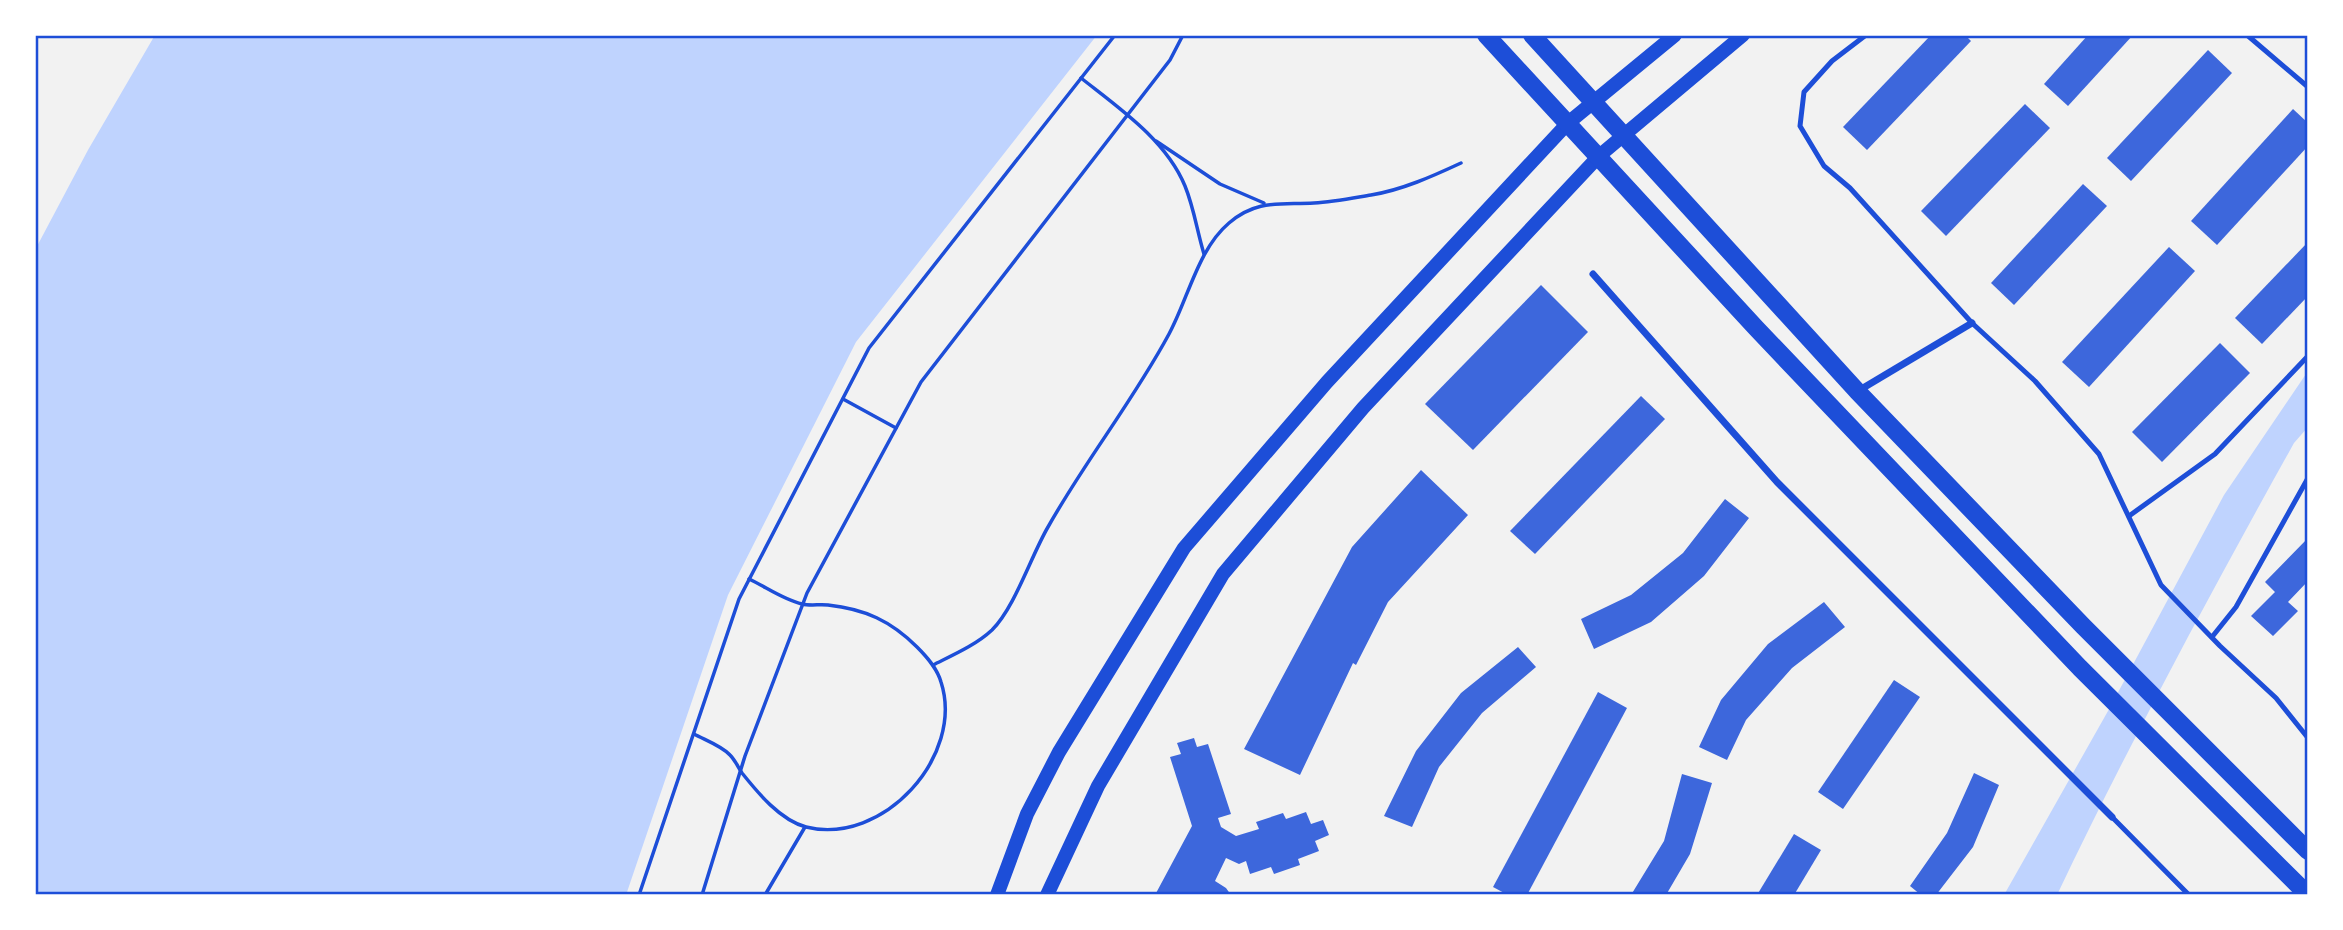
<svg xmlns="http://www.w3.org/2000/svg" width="2343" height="930" font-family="'Archivo Narrow',sans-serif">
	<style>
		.water { fill: #bfd3fe }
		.building { fill: #3d67dc }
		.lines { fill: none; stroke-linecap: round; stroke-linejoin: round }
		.path { stroke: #1d4ed8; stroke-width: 3.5 }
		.service { stroke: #1d4ed8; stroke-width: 5 }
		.minor { stroke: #1d4ed8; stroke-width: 7 }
		.secondary { stroke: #1d4ed8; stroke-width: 14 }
		.primary { stroke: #1d4ed8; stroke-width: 18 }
		.neatline { fill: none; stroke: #1d4ed8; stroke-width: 2.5 }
	</style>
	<rect width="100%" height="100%" fill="#f2f2f2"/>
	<g class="water">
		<polygon points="155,35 1097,35 856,342 728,595 626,895 35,895 35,250 88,150"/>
		<path d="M2308,371V427L2294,443C2211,592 2130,742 2057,895H2004L2108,711L2224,495Z"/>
	</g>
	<g class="building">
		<polygon points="1931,35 1965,35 1971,41 1867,150 1843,127"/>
		<polygon points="2088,35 2133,35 2068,106 2044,84"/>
		<polygon points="2208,50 2232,73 2131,181 2107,158"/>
		<polygon points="2025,104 2050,128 1946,236 1921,211"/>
		<polygon points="2293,109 2308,123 2308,146 2217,245 2191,221"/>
		<polygon points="2083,184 2107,206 2014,305 1991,283"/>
		<polygon points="2308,242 2308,296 2262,344 2235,318"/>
		<polygon points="2169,247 2195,271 2089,387 2062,362"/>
		<polygon points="1541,285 1588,332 1473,450 1425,404"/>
		<polygon points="2220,343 2250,373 2162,462 2132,432"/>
		<polygon points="1641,396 1665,419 1535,554 1510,531"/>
		<polygon points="1421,470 1468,515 1388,602 1356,665 1353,663 1300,775 1244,749 1352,547"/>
		<polygon points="1725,499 1749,518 1704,576 1651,622 1594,649 1581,619 1631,595 1683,553"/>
		<polygon points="2308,538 2308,581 2288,602 2298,611 2273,636 2251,616 2275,592 2265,582"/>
		<polygon points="1824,602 1845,627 1792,668 1746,720 1727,760 1699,747 1721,700 1768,644"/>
		<polygon points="1518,647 1536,667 1482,713 1439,767 1412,827 1384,816 1416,751 1461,693"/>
		<polygon points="1894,680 1920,697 1843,809 1818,792"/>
		<polygon points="1598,692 1627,708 1527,895 1508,895 1493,887"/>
		<polygon points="1194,738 1197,747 1208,744 1231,814 1218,818 1221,827 1236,836 1259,829 1256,822 1283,813 1286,819 1306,812 1311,824 1323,820 1329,835 1315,841 1319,851 1298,859 1300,865 1274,874 1271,867 1250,874 1246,861 1239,864 1226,858 1215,881 1226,888 1231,895 1155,895 1192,826 1170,757 1181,754 1177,743"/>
		<polygon points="1974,773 1999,785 1973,847 1936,895 1921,895 1910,886 1947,833"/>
		<polygon points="1682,774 1712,783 1690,854 1666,895 1631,895 1664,841"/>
		<polygon points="1794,834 1821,850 1794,895 1757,895"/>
	</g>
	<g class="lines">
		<g class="path">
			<path d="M1081,78C1119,108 1166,140 1185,186C1194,208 1197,231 1204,254"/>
			<polyline points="1156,141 1220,184 1264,203"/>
			<polyline points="843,399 896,428"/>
			<path d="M933,665C953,655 976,645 992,630C1015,607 1031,556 1048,527C1085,461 1133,401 1169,334C1188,299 1198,249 1229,223C1257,199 1280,205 1314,203C1333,202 1353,198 1371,195C1402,190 1433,176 1461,163"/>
			<path d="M694,734C705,740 722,746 730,755C735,760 738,767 742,773C758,793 780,820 806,827C883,846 965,756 941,682C937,668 927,657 917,647C891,621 865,609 828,605C820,604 810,606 802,604C784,600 766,587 749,579"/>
			<polyline points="639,895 739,599 869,348 1115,35"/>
			<polyline points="702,895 745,756 807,593 921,382 1170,60 1183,35"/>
			<polyline points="765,895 805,827"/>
		</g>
		<g class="service">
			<polyline points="1866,35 1832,61 1804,92 1800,126 1824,166 1850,188 1972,323 2035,381 2099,454 2161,585 2220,646 2276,698 2308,738"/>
			<polyline points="2247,35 2308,87"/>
			<polyline points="2129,516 2215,454 2308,356"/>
			<polyline points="2212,637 2236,607 2308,478"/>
			<polyline points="2112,817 2189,895"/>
		</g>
		<g class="minor">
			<polyline points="1593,274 1777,482 2112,817"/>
			<polyline points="1858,391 1972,323"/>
		</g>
		<g class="secondary">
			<polyline points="997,895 1027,814 1059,752 1184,548 1327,382 1568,123 1675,35"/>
			<polyline points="1047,895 1098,786 1223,574 1363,408 1599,156 1743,35"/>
		</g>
		<g class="primary">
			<polyline points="1486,35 1756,328 2080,668 2308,895"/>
			<polyline points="1532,35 1857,391 2083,626 2308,851"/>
		</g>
	</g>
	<rect width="2343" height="930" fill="none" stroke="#ffffff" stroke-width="74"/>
	<rect x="37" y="37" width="2269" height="856" class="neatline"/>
</svg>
